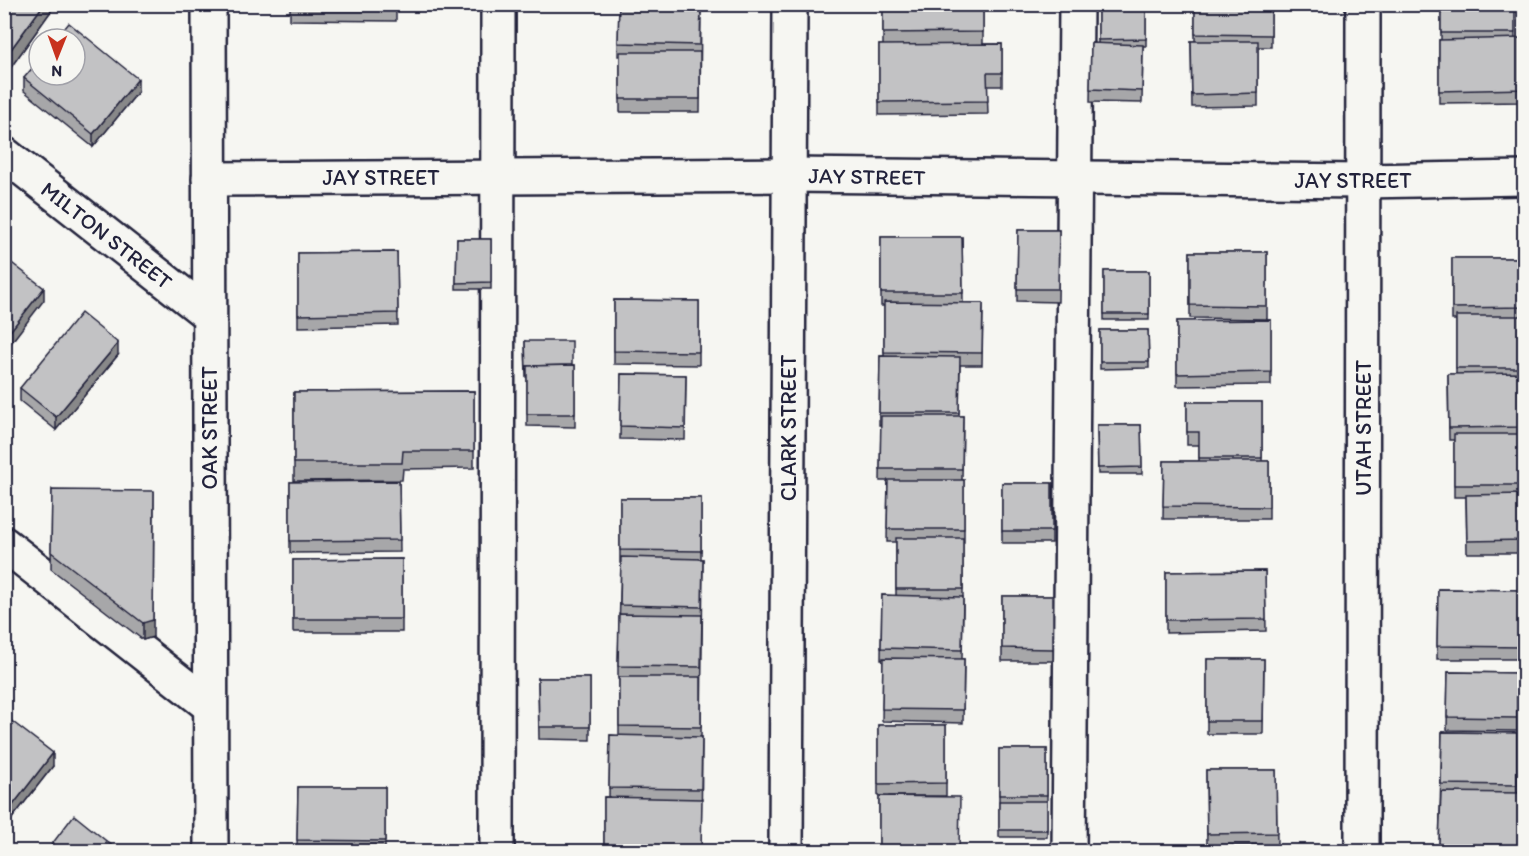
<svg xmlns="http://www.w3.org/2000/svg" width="1529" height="856" font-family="Itim,sans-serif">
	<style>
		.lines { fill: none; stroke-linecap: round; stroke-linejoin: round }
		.minor-casing { stroke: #22223b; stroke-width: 38 }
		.major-casing { stroke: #22223b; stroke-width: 38 }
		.minor { stroke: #f6f6f2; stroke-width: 33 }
		.major { stroke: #f6f6f2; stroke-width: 33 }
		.wall { fill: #a7a7a9; stroke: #22223b; stroke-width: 1.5 }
		.shaded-wall { fill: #888889; stroke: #22223b; stroke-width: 1.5 }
		.building { fill: #c2c2c4; stroke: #22223b; stroke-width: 1.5 }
		.labels { text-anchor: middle; stroke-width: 6; stroke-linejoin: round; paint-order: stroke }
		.street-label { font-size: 22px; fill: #22223b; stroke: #f6f6f2 }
	</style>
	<rect width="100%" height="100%" fill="#f6f6f2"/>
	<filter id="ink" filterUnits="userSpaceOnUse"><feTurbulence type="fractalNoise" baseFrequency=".0167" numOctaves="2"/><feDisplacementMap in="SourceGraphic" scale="12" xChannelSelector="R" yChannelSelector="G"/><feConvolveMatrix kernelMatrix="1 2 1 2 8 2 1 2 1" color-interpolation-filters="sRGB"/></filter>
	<g filter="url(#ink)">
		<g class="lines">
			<g class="minor-casing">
				<g id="minor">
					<polyline points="4,154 209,315"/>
					<polyline points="209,179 790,175 1364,181 1524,178"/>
					<polyline points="4,544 210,706"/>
					<polyline points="497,852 498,4"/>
					<polyline points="786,852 790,4"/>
					<polyline points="1069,852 1076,4"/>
					<polyline points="1362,852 1363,4"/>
				</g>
			</g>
			<g class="major-casing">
				<polyline id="major" points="209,4 211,852"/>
			</g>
			<use href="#minor" class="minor"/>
			<use href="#major" class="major"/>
		</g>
		<g class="wall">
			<polygon points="4,4 56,4 9,70 4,66"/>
			<polygon points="290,4 396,4 396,21 290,20"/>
			<polygon points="619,4 701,4 700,112 620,112 620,56 618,56"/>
			<polygon points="883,4 983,4 983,44 1002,44 1002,86 987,86 988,114 879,115 879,45 883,45"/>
			<polygon points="1098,4 1146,4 1146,46 1143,46 1142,103 1090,102 1091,43 1098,44"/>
			<polygon points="1195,4 1271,4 1271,47 1258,47 1258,106 1192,107 1191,41 1195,41"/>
			<polygon points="1441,4 1515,4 1515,39 1523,38 1524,102 1439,103 1439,40 1441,40"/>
			<polygon points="24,78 138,92 93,147 24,91"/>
			<polygon points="1018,230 1059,230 1058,302 1017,301"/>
			<polygon points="881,237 962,237 963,303 983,303 982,365 960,365 959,416 963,416 962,480 964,480 964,542 963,542 963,610 962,659 964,659 963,723 882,721 883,660 881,660 882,595 896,596 896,542 887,542 888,481 880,481 881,425 879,425 880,356 884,356 884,306 881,306"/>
			<polygon points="457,239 491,239 491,289 456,289"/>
			<polygon points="397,252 398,325 298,327 298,253"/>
			<polygon points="1190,252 1267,252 1267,319 1190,318"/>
			<polygon points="1452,258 1524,258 1524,553 1467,553 1466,497 1454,497 1454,440 1449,440 1448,374 1456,374 1456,320 1452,320"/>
			<rect x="1104" y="271" width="45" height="49"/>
			<polygon points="614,300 699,301 699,365 614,364"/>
			<polygon points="1271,320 1271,385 1177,386 1177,321"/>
			<polygon points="1100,330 1148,330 1149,368 1100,369"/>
			<polygon points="525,341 572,365 575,365 575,427 527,426 527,377 526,377"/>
			<polygon points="118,355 56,430 20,401 20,388"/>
			<polygon points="621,374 686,375 685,440 620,439"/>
			<polygon points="474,391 474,468 403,469 402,480 294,481 294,392"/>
			<polygon points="1187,402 1262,402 1262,461 1269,461 1269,519 1163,519 1164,461 1199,461 1199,445 1187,445"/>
			<polygon points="1097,425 1141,425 1142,474 1098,474"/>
			<polygon points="399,481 400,552 290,553 290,482"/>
			<rect x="1002" y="483" width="50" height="60"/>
			<polygon points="52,490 153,637 143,640 51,569"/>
			<polygon points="620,498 701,498 701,559 703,559 701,737 702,737 701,852 604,852 604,797 609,797 610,735 619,736 619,679 618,679 618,666 621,563 620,563"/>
			<polygon points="402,559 402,632 293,632 293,560"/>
			<polygon points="1265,571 1266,631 1166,633 1166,572"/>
			<polygon points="1438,589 1523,590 1523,659 1437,659"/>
			<rect x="1002" y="596" width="51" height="65"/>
			<polygon points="1207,659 1264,659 1263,734 1207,734"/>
			<polygon points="1448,672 1517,673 1517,731 1447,730"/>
			<polygon points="538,678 590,678 590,740 539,739"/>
			<polygon points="4,725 53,766 6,826 4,825"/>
			<polygon points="878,725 946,725 946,796 890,796 959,852 879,852 879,796 878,796"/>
			<polygon points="1442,732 1517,733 1517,793 1521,793 1520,852 1439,852"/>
			<rect x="999" y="749" width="48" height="88"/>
			<polygon points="1206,770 1276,770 1277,845 1207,846"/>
			<polygon points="298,787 385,787 385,851 297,851"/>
		</g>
		<g class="shaded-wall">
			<polygon points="44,4 56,4 9,70 9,52"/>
			<polygon points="138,79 138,92 93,147 93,134"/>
			<polygon points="44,288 44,300 4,352 4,339"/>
			<polygon points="118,343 118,355 56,430 56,417"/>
			<polygon points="154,491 153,637 143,640 143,623"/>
			<polygon points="53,753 53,766 6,826 6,814"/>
		</g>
		<g class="building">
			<polygon points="4,4 44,4 9,52 4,49"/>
			<polygon points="290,4 396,4 396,8 290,7"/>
			<polygon points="619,4 701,4 700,45 618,43"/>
			<polygon points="883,4 983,4 983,32 883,33"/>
			<polygon points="1098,4 1146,4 1146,39 1098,40"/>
			<polygon points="1195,4 1271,4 1271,35 1195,34"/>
			<rect x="1441" y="4" width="74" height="29"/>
			<polygon points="69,23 138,79 93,134 24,78 39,60 39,75 75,75 75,39 56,39"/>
			<polygon points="1523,38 1524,89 1439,91 1439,40"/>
			<polygon points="1191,41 1258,41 1258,93 1192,95"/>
			<polygon points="1091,43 1143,45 1142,91 1090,89"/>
			<polygon points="1002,44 1002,73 987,73 988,101 879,102 879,45"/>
			<rect x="620" y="52" width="80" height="47"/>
			<polygon points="1018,230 1059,230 1058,289 1017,289"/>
			<polygon points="881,237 962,237 963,293 881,293"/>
			<polygon points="457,239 491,239 491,282 456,283"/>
			<polygon points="397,252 398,313 298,315 298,253"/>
			<polygon points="1190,252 1267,252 1267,306 1190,305"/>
			<polygon points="4,257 44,288 4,339"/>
			<polygon points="1452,258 1524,258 1524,307 1452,308"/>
			<rect x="1104" y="271" width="45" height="43"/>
			<polygon points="614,300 699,301 699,352 614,351"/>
			<polygon points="884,302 983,303 982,353 884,352"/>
			<polygon points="81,313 118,343 56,417 20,388"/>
			<rect x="1456" y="316" width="68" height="52"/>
			<polygon points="1271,320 1271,372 1177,374 1177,321"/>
			<polygon points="1100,330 1148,330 1149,362 1100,362"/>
			<polygon points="525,341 572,341 572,365 527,366 527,370 526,370"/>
			<polygon points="880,356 960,357 959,413 879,413"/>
			<polygon points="575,365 575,414 527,414 527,366"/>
			<polygon points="1524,373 1524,427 1449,428 1448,374"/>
			<polygon points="621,374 686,375 685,428 620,426"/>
			<polygon points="474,391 474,451 403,451 402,463 294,463 294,392"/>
			<polygon points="1187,402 1262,402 1262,458 1199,458 1199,432 1187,432"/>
			<polygon points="881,416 963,416 962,469 880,469"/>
			<polygon points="1097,425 1141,425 1142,467 1098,468"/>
			<rect x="1454" y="434" width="70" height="51"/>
			<polygon points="1164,461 1269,461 1269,507 1163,506"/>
			<polygon points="888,480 964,480 964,529 887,529"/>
			<polygon points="399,481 400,540 290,541 290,482"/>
			<rect x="1002" y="483" width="50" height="48"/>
			<polygon points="52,490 154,491 153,620 143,623 51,552"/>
			<polygon points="1524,494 1524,540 1467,541 1466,495"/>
			<polygon points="620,498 701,498 701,551 620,550"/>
			<rect x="896" y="538" width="67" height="51"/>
			<polygon points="621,557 703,559 702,607 620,605"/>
			<polygon points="402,559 402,619 293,619 293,560"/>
			<polygon points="1265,571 1266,619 1166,620 1166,572"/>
			<polygon points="1438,589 1523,590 1523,647 1437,646"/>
			<polygon points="882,595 963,597 962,650 881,648"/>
			<polygon points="1002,596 1053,596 1053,649 1002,648"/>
			<polygon points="619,614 702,615 701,667 618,666"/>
			<polygon points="883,658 964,659 963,710 882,709"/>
			<polygon points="1207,659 1264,659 1263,721 1207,721"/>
			<polygon points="1448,672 1517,673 1517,718 1447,717"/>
			<polygon points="619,677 701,677 701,727 619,726"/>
			<polygon points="538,678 590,678 590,727 539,727"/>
			<polygon points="9,719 53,753 6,814 4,813 4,725"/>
			<polygon points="878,725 946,725 946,783 878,784"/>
			<polygon points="1442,732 1517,733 1517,785 1441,784"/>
			<polygon points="610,735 702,737 701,789 609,788"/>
			<rect x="999" y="749" width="48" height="46"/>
			<polygon points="1206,770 1276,770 1277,833 1207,834"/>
			<polygon points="298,787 385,787 385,841 297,840"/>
			<polygon points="1441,792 1521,793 1520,845 1439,844"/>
			<polygon points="879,796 960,797 959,851 879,850"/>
			<polygon points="604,797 702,799 701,848 604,847"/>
			<rect x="999" y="801" width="48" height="29"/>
			<polygon points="74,815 120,852 46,852"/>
			<rect x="291" y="851" width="118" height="1"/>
		</g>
	</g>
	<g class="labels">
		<g class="street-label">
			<text transform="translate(867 176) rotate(1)" y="8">JAY STREET</text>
			<text x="381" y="185">JAY STREET</text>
			<text x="1353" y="188">JAY STREET</text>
			<text transform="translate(107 235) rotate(38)" y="8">MILTON STREET</text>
			<text transform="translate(209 428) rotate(-90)" y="8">OAK STREET</text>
			<text transform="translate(788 428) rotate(-90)" y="8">CLARK STREET</text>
			<text transform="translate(1363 428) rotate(-90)" y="8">UTAH STREET</text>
		</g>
	</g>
	<rect width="1529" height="856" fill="none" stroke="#f6f6f2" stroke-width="24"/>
	<rect x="12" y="12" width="1505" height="832" fill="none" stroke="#22223b" stroke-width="2" filter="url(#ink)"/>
	<g transform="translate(57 57) rotate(181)"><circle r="28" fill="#f6f6f2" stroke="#a1a1a9" stroke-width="1.5"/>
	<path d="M0-4.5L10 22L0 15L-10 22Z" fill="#c8321e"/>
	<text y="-9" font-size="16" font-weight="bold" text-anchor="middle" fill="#22223b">N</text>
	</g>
</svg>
